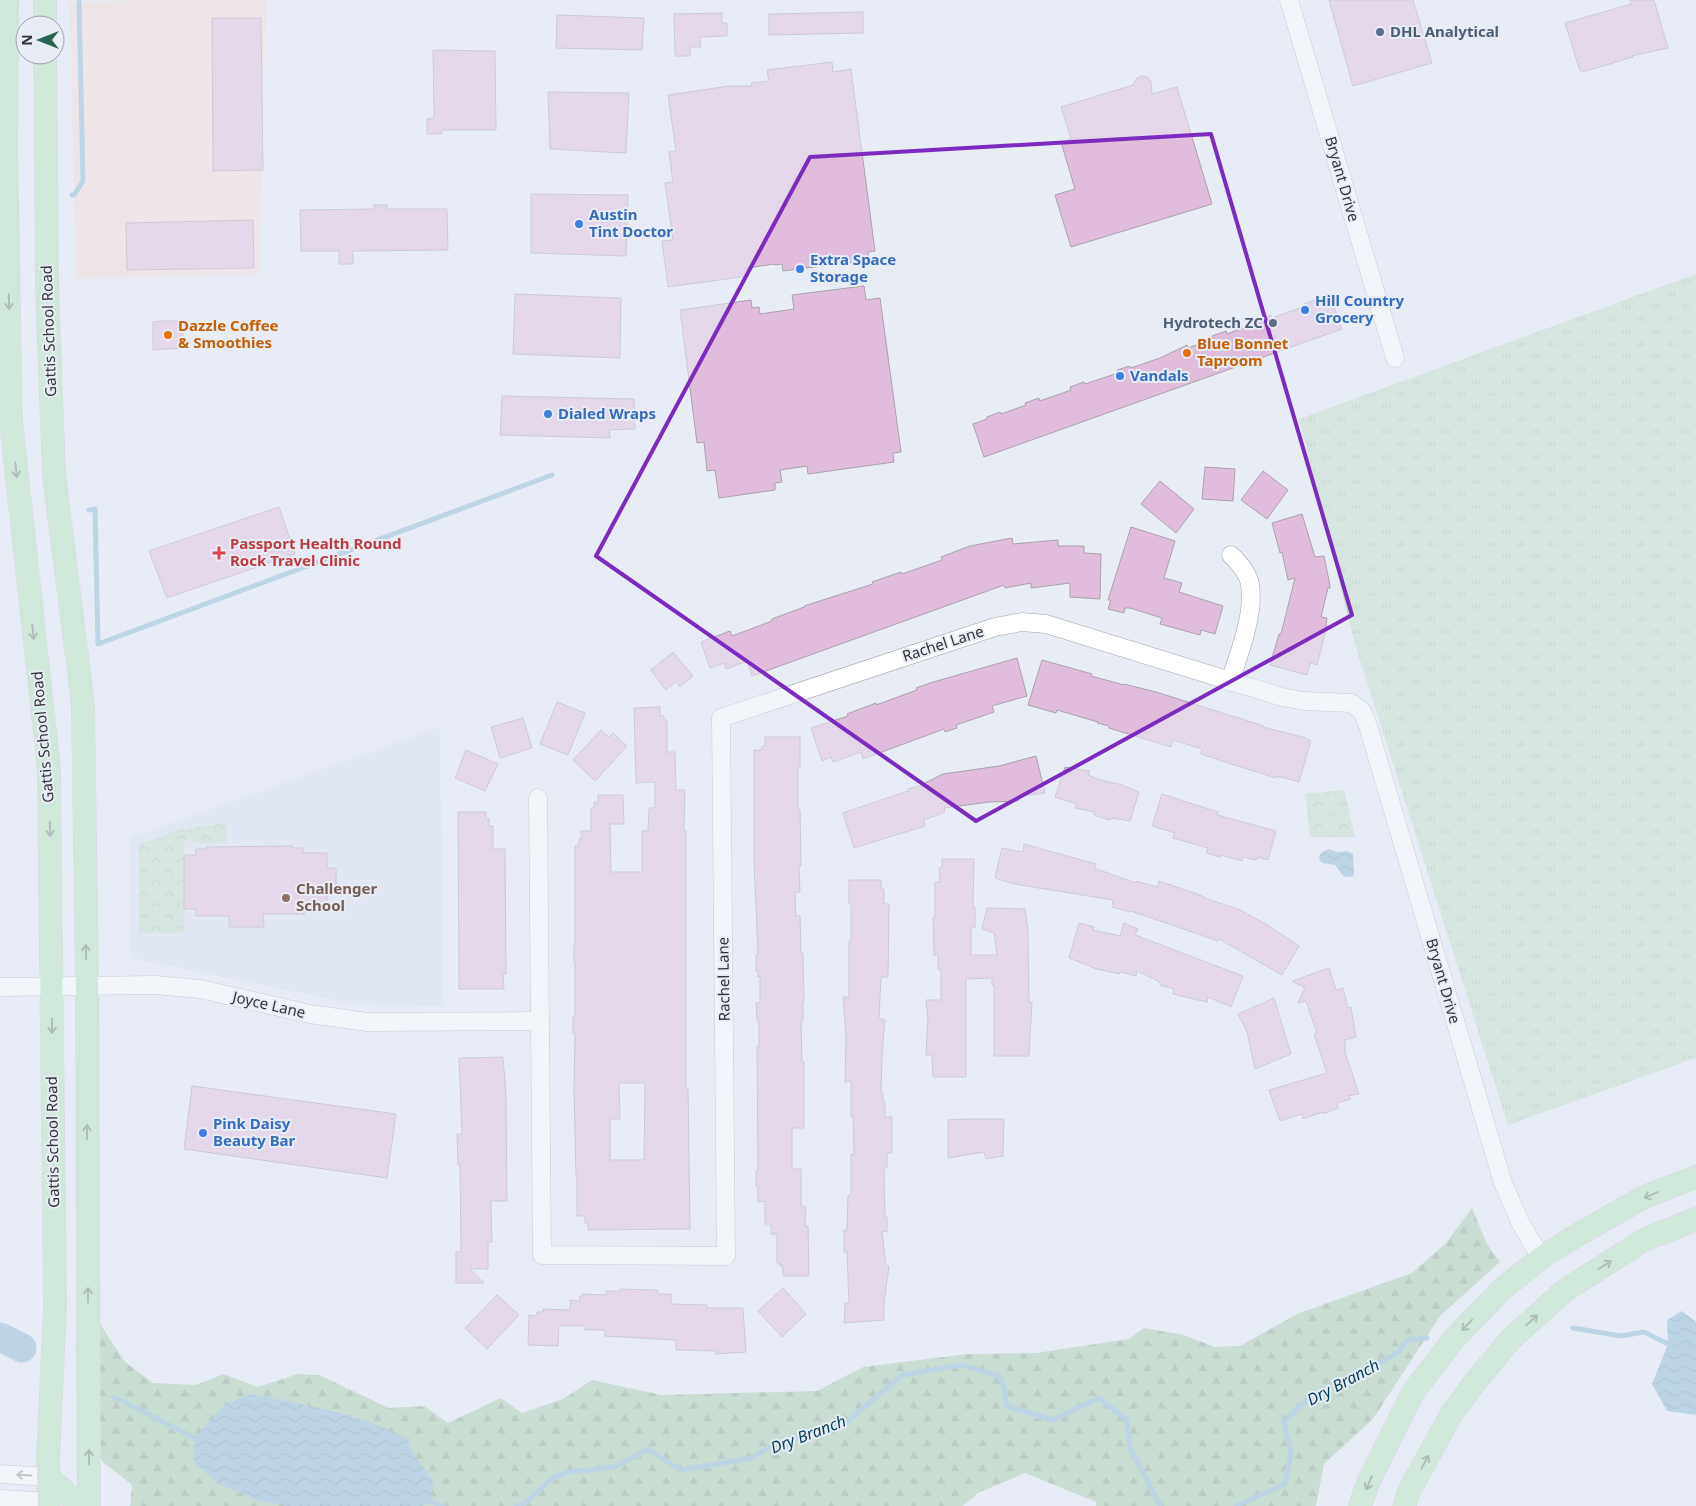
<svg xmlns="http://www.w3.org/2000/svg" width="1696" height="1506" font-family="'Noto Sans',sans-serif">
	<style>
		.commercial { fill: #f6dbd9 }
		.built { fill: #d9e0ef }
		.grass { fill: url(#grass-tufts) }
		.forest { fill: url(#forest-firs) }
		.park { fill: url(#park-crowns) }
		.water { fill: url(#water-waves) }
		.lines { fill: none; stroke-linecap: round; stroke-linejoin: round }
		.stream { stroke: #8ab7ce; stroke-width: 5 }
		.river { stroke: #8ab7ce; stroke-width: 29 }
		.building { fill: #e0bddc; stroke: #a9a2a8; fill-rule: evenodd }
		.minor-casing { stroke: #a1a4ad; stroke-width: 19 }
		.major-casing { stroke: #cacacb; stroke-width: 24 }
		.minor { stroke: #fff; stroke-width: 18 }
		.major { stroke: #b4e2b6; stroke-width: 22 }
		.oneway { stroke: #6c8270 }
		.oneway2 { stroke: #989a9b }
		.marked { fill: none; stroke: #7b2cbf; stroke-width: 4; stroke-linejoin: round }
		.service-dot { fill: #5c6f8a; stroke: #e8ecf5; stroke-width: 2 }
		.shop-dot { fill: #3f7fe0; stroke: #e8ecf5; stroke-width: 2 }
		.food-dot { fill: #e8710a; stroke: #e8ecf5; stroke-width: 2 }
		.health-dot { fill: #e0444e; stroke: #e8ecf5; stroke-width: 2 }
		.education-dot { fill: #8d6e63; stroke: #e8ecf5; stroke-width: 2 }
		.labels { text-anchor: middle; stroke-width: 4; stroke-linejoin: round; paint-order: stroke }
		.service-label { font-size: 15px; font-weight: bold; fill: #4e5e75; stroke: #e8ecf5; text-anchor: start }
		.street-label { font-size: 15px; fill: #323437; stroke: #e8ecf5 }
		.shop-label { font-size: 15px; font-weight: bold; fill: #366cbe; stroke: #e8ecf5; text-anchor: start }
		.food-label { font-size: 15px; font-weight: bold; fill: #c56008; stroke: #e8ecf5; text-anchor: start }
		.health-label { font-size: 15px; font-weight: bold; fill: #be3a42; stroke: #e8ecf5; text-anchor: start }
		.education-label { font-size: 15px; font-weight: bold; fill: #785e54; stroke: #e8ecf5; text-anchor: start }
		.water-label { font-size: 16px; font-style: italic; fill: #003f57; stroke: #e8ecf5 }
	</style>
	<defs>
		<pattern id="grass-tufts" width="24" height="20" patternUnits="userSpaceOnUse" patternTransform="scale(1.25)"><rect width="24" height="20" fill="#c1dbc4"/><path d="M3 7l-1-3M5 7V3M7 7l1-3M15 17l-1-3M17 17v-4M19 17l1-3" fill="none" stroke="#a6bda9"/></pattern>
		<pattern id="forest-firs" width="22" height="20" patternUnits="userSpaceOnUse" patternTransform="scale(1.25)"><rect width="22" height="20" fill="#a5c9a9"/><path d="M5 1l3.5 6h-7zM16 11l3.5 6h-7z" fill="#87a48a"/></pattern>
		<pattern id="park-crowns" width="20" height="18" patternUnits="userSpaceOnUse" patternTransform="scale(1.25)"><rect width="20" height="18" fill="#c1dbc4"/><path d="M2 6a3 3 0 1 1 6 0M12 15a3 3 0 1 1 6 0" fill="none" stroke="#a6bda9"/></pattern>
		<pattern id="water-waves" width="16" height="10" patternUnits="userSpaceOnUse" patternTransform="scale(1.25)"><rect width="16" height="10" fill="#8ab7ce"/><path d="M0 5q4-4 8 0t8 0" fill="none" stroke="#7196a8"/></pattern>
	</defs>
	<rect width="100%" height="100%" fill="#e8ecf5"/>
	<polygon class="commercial" points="167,0 266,0 259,274 76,279 70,2"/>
	<polygon class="built" points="440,727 443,1006 354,1004 131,958 130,838"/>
	<polygon class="grass" points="1696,274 1696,1058 1508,1125 1355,644 1299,419"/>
	<polygon class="forest" points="1472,1208 1487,1244 1500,1262 1440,1316 1373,1419 1324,1464 1316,1506 1096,1506 1096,1502 1025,1473 978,1493 963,1506 130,1506 132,1485 103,1462 84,1432 77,1397 76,1342 87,1304 125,1362 153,1383 196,1385 223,1374 258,1387 298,1374 319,1375 389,1408 424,1406 448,1423 501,1398 522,1413 563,1399 592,1380 661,1395 817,1391 863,1367 967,1354 1036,1353 1129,1339 1144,1328 1184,1335 1215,1347 1240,1346 1297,1314 1412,1273 1446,1243"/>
	<g class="park">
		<polygon points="1344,790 1355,837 1310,837 1305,794"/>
		<polygon points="217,824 224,824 227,828 226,843 200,844 200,842 184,840 184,933 139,933 139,845 184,828 184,831 198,826 212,826"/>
	</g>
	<g class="water">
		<path d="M1329,849L1337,852L1347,851L1353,854L1354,875L1350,877H1344L1335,865L1322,863C1316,856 1321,851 1329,849Z"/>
		<polygon points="1682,1311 1696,1322 1696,1415 1667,1411 1652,1384 1668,1344 1667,1320"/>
		<path d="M249,1394C293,1402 339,1410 380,1426C390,1430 399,1435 408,1439L411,1450L433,1480L431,1502L421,1506H286L258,1501L217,1483L193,1461L195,1438L223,1406Z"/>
	</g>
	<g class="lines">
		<g class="stream">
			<polyline points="72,195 74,195 83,181 79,2"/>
			<polyline points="89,510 95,509 98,644 552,475"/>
			<polyline points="1573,1328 1621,1336 1644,1332 1668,1344 1672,1348"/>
			<polyline points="114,1397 195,1438 202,1437"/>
			<polyline points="427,1499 431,1502 443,1506"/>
			<polyline points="516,1506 523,1505 551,1479 567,1472 615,1467 648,1449 681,1470 752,1458 776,1443 848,1421 902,1375 961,1365 999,1376 1004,1388 1007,1406 1052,1420 1099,1398 1127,1420 1130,1448 1160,1506"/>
			<polyline points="1236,1506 1285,1484 1291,1453 1284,1422 1309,1397 1398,1353 1407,1340 1427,1338"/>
		</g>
		<polyline class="river" points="0,1337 22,1348"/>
	</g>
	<g class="building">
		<polygon points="1329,0 1413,0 1432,63 1353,86"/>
		<polygon points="1630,0 1654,0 1668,48 1632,56 1633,57 1583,72 1582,70 1580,71 1565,23 1631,4"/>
		<polygon points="863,12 863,33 769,35 769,14"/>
		<polygon points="722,13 722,23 727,23 727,36 700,37 701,47 690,47 690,56 675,56 674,14"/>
		<polygon points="557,15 644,18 642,50 556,48"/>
		<polygon points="212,18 261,18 263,170 213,171"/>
		<polygon points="433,50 495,51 496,130 442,130 442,134 427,134 427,119 434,118"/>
		<polygon points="832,62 833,72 851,69 875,251 868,252 869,260 783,271 782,264 775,265 775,264 747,268 748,276 668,287 662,241 673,240 665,183 673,182 669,152 676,151 668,95 729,86 752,86 751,83 769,81 767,70"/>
		<polygon points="1141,76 1147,77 1151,81 1152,94 1177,87 1212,204 1071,247 1055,195 1075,189 1061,142 1071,139 1061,107 1133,85 1136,79"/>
		<polygon points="548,92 629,93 626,153 550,149"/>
		<polygon points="531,194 628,195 626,256 531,253"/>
		<polygon points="374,205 387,205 387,209 447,209 448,250 353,251 353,264 339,264 339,251 301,251 300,210 374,209"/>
		<polygon points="253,220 254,268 127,270 126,223"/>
		<polygon points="864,286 866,300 880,298 901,452 893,453 894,462 808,474 807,466 780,470 782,482 775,483 775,490 719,498 715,470 707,471 704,442 697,443 680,310 751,300 752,308 759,307 760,314 794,309 792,295"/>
		<polygon points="515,294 621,298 620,358 513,354"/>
		<polygon points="1331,297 1342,329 984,457 973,424 987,419 987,417 1000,412 1001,414 1026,405 1025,403 1039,398 1040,401 1071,390 1070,387 1084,382 1085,384 1118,373 1117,370 1130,366 1131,368 1160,358 1187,345 1188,348 1213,339 1212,336 1226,331 1227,334 1258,322 1258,320 1264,318 1271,315 1272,318 1305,306 1304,304 1318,299 1318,301"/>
		<polygon points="159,321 183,321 183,348 153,350 153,322"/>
		<polygon points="502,396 634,399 635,429 609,430 610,438 500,435"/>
		<polygon points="1205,467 1235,469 1233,501 1202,499"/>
		<polygon points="1263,471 1288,490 1267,519 1241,500"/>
		<polygon points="1160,481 1194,509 1176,533 1141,504"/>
		<polygon points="279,507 295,554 167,598 149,551"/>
		<polygon points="1302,514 1315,557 1324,556 1330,586 1330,588 1328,588 1321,617 1327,618 1326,626 1327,626 1317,665 1310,663 1307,675 1270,665 1279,634 1281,634 1295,578 1288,580 1282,552 1280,553 1272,523"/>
		<polygon points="1131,527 1175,541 1164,578 1182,583 1179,592 1223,606 1215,634 1201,630 1200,635 1160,624 1162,618 1130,608 1125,608 1124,613 1108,609 1111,600 1108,600"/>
		<polygon points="1012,538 1013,544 1058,540 1058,546 1084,546 1084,553 1101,554 1100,599 1070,597 1070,583 1031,588 1031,583 1005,588 1004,585 752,676 747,661 726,669 724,663 710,668 701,642 730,631 732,636 772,621 772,619 804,607 804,606 873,584 872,582 901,572 902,574 942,560 941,557 970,546"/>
		<polygon points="673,652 693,676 680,687 676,682 666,690 651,670"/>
		<polygon points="1017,658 1027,696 992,706 994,712 956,725 957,728 945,732 944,729 863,759 861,752 833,762 831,757 822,761 811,728 848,716 847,714 876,703 876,705 917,690 916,688 930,683"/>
		<polygon points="1042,660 1092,674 1091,676 1124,685 1124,684 1156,692 1264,726 1263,727 1306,738 1311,741 1299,782 1277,776 1276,778 1234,765 1201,754 1202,749 1173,740 1171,747 1109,728 1109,726 1097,723 1098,722 1057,710 1056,713 1028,705"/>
		<polygon points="557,702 585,713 568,755 540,744"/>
		<path d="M660,707V716H664V720H667V752H675L676,790H685L684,831H686V1088H688L690,1229L588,1230V1223H585V1216H577V1177H576L574,1089L575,1033H573V1017H575V962H574V945H575V846H579V839H581V831H591V808H594V802H598V795H623L624,824H610L611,872H642V831H648L649,808H655V782L636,783L634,708ZM619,1083H645L644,1160H610V1119H620Z"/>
		<polygon points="523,718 532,748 500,758 491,727"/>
		<polygon points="601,730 609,737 613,733 627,746 595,781 573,760"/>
		<polygon points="765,737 800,737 800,767 798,767 798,810 800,810 801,866 799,866 800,892 795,892 796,916 800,916 801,953 803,953 804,1002 803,1002 803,1020 801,1020 802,1062 804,1062 804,1128 792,1128 792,1169 801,1169 801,1206 806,1207 805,1226 808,1226 809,1276 783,1276 783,1266 780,1266 780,1263 777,1263 777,1234 771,1234 771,1224 765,1224 765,1201 758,1202 758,1186 756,1186 756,1170 758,1170 757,1047 759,1047 759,1020 757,1020 756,1003 760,1003 760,976 758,977 758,970 756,971 756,954 758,954 754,863 754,750 762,750 762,746 765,746"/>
		<polygon points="466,750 498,764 485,791 455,778"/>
		<polygon points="1036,756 1045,793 1020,796 1019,801 989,802 944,808 945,812 924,820 925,826 854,848 843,813 908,791 908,789 919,786 943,774 999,766"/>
		<polygon points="1065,767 1090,771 1088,775 1101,780 1122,785 1139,792 1130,821 1112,818 1110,820 1094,815 1095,812 1075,808 1077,804 1055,797"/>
		<polygon points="1162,794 1218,812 1217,815 1276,831 1268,860 1257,857 1256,860 1243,857 1242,861 1221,855 1220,857 1206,853 1208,848 1173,838 1175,833 1152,826"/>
		<polygon points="458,812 486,812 486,819 489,819 489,826 493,826 493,849 505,849 506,974 503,974 504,989 459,989"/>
		<polygon points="1024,844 1096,864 1094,868 1136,883 1136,881 1157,887 1159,881 1195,893 1210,900 1238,909 1266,924 1299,946 1282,975 1219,939 1218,941 1131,911 1130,912 1112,907 1113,900 1014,884 995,878 1002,848 1023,852"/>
		<polygon points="293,846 293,848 303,848 303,853 327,853 327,868 336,868 336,893 327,893 327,908 304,908 304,914 263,914 264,927 229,927 229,916 196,916 196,909 184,909 184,855 196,855 196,849 206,849 206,847"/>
		<polygon points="942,859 974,859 973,907 975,907 975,928 971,926 971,955 997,955 994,933 982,929 987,908 1025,909 1028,930 1029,1002 1032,1002 1029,1056 994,1056 994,985 992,985 992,978 966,979 966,1077 933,1077 932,1055 926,1055 928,1017 926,1000 941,1000 941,970 938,970 938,955 934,955 933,918 935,918 935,882 940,882 939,868 942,868"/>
		<polygon points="849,880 881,880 881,889 884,889 884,904 889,904 888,977 881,977 879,1018 885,1020 882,1055 881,1093 883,1093 883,1102 885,1102 885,1117 892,1117 892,1153 887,1153 887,1168 884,1168 885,1217 887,1217 887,1232 882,1231 886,1266 889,1266 884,1304 884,1320 844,1323 845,1303 849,1303 847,1252 844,1252 844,1230 847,1230 848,1195 851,1195 851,1154 854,1154 853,1117 851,1117 851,1081 845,1082 846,1037 843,997 849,997 849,941 851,941 851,904 849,904"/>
		<polygon points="1079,923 1094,927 1093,930 1120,936 1124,923 1138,929 1135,935 1243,976 1231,1007 1208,997 1207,1002 1173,994 1174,989 1160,985 1160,982 1137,971 1136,976 1120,972 1119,974 1097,969 1069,958"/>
		<polygon points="1329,968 1336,990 1343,988 1348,1008 1351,1007 1356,1037 1345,1040 1345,1052 1359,1094 1348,1096 1351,1099 1337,1103 1338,1108 1324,1114 1323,1112 1303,1119 1302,1114 1280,1121 1269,1090 1327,1073 1314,1034 1317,1033 1306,1001 1298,1003 1305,988 1292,981"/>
		<polygon points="1274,998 1291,1054 1255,1069 1247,1032 1238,1014"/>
		<polygon points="503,1057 506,1095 507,1201 491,1201 492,1242 488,1242 488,1269 470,1269 484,1283 456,1283 456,1252 461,1252 460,1165 458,1165 457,1134 462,1134 459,1058"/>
		<polygon points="192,1086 396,1114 387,1178 184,1149"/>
		<polygon points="964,1119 1004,1119 1003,1156 986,1159 984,1152 948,1158 948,1120"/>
		<polygon points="783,1288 806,1314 782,1337 758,1311"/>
		<polygon points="620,1289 658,1290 658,1294 671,1294 671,1304 707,1305 707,1308 743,1308 746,1352 716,1354 715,1351 676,1350 676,1340 605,1336 605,1330 585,1330 585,1326 559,1326 558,1346 528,1345 529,1315 536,1316 537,1312 543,1312 543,1309 570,1310 570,1300 580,1301 580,1296 583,1296 583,1294 606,1295 606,1291 620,1291"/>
		<polygon points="497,1295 519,1315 487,1349 465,1328"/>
	</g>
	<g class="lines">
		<g class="minor-casing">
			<g id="minor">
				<polyline points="1289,0 1395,358"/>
				<path d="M1230,682C1239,653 1255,614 1250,584C1248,573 1239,563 1231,555"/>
				<polyline points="538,798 542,1255 726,1256 721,718 995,627 1022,622 1046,624 1282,697 1304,701 1351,703 1362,711 1368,726 1503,1183 1520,1222 1541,1258"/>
				<polyline points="0,987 155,985 200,989 310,1014 367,1022 539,1021"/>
				<polyline points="0,1474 48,1477"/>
				<polyline points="0,1499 49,1502"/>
			</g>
		</g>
		<g class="major-casing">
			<g id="major">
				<polyline points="7,0 6,150 11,422 49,769 55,1307 48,1461 49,1506"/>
				<polyline points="45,0 45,25"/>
				<polyline points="45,55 47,285 54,475 83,704 87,986 89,1506"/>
				<polyline points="48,1477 75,1501 75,1506"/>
				<polyline points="1360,1506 1368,1483 1413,1392 1454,1339 1501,1290 1541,1258 1569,1240 1644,1197 1696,1177"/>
				<polyline points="1404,1506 1409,1491 1452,1413 1475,1382 1511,1339 1564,1291 1644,1240 1696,1219"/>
			</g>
		</g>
		<use href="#minor" class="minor"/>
		<use href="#major" class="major"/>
	</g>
	<defs><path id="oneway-shaft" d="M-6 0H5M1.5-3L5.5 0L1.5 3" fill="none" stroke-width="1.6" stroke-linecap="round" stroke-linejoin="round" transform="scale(1.25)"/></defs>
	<g class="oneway">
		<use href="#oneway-shaft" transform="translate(9 302) rotate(89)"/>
		<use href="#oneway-shaft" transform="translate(16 470) rotate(84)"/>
		<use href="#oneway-shaft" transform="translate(33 632) rotate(84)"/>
		<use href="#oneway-shaft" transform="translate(50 829) rotate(89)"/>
		<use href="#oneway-shaft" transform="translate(86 952) rotate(-91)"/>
		<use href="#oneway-shaft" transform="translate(52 1026) rotate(89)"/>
		<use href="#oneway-shaft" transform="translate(87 1132) rotate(-90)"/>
		<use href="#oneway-shaft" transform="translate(1651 1195) rotate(158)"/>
		<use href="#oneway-shaft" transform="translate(1605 1265) rotate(-32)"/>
		<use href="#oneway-shaft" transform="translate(88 1295) rotate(-90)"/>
		<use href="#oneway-shaft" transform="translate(1532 1320) rotate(-42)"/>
		<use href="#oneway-shaft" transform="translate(1467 1325) rotate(134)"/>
		<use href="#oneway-shaft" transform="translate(89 1457) rotate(-90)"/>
		<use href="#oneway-shaft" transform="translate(1425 1462) rotate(-61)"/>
		<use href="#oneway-shaft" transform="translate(1369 1483) rotate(112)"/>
	</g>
	<use class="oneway2" href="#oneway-shaft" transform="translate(24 1475) rotate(-177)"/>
	<path d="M0 0H1696V1506H0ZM1211,134L1352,615L976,821L596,556L810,157Z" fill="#e8ecf5" fill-opacity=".55" fill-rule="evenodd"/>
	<path class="marked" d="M1211,134L1352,615L976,821L596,556L810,157Z"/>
	<g class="service-dot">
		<circle cx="1380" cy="32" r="5"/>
		<circle cx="1273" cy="323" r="5"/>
	</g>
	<g class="shop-dot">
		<circle cx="579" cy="224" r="5"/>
		<circle cx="800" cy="269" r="5"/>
		<circle cx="1305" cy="310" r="5"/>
		<circle cx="1120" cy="376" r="5"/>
		<circle cx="548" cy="414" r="5"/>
		<circle cx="203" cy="1133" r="5"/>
	</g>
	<g class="food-dot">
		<circle cx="168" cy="335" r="5"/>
		<circle cx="1187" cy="353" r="5"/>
	</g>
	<path class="health-dot" d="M216.5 545.5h5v5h5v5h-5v5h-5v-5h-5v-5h5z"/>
	<circle class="education-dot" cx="286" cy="898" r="5"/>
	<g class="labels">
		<g class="service-label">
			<text x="1390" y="37">DHL Analytical</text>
			<text x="1263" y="328" text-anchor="end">Hydrotech ZC</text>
		</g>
		<g class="street-label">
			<text transform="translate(1342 179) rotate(74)" y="5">Bryant Drive</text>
			<text transform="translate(49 331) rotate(-92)" y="5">Gattis School Road</text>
			<text transform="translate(943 644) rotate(-18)" y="5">Rachel Lane</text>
			<text transform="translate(43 737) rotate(-95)" y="5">Gattis School Road</text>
			<text transform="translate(724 979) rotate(-91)" y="5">Rachel Lane</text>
			<text transform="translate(1443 981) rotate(74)" y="5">Bryant Drive</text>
			<text transform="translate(269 1005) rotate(13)" y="5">Joyce Lane</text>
			<text transform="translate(53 1142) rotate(-91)" y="5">Gattis School Road</text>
		</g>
		<g class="shop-label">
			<text x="589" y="220">Austin<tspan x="589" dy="17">Tint Doctor</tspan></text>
			<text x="810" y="265">Extra Space<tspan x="810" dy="17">Storage</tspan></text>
			<text x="1315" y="306">Hill Country<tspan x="1315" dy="17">Grocery</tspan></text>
			<text x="1130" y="381">Vandals</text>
			<text x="558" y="419">Dialed Wraps</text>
			<text x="213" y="1129">Pink Daisy<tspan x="213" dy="17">Beauty Bar</tspan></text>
		</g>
		<g class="food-label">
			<text x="178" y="331">Dazzle Coffee<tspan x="178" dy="17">&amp; Smoothies</tspan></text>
			<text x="1197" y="349">Blue Bonnet<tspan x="1197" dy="17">Taproom</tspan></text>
		</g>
		<g class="health-label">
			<text x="230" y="549">Passport Health Round<tspan x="230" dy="17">Rock Travel Clinic</tspan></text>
		</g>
		<g class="education-label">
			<text x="296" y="894">Challenger<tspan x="296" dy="17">School</tspan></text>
		</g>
		<g class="water-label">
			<text transform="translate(1343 1382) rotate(-28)" y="6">Dry Branch</text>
			<text transform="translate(808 1434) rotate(-21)" y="6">Dry Branch</text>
		</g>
	</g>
	<g transform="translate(40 40) rotate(270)"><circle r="24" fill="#e8ecf5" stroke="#9fa2a9"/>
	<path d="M0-4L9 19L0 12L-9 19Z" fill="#296651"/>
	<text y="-8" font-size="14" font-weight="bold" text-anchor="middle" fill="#323437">N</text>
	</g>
</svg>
